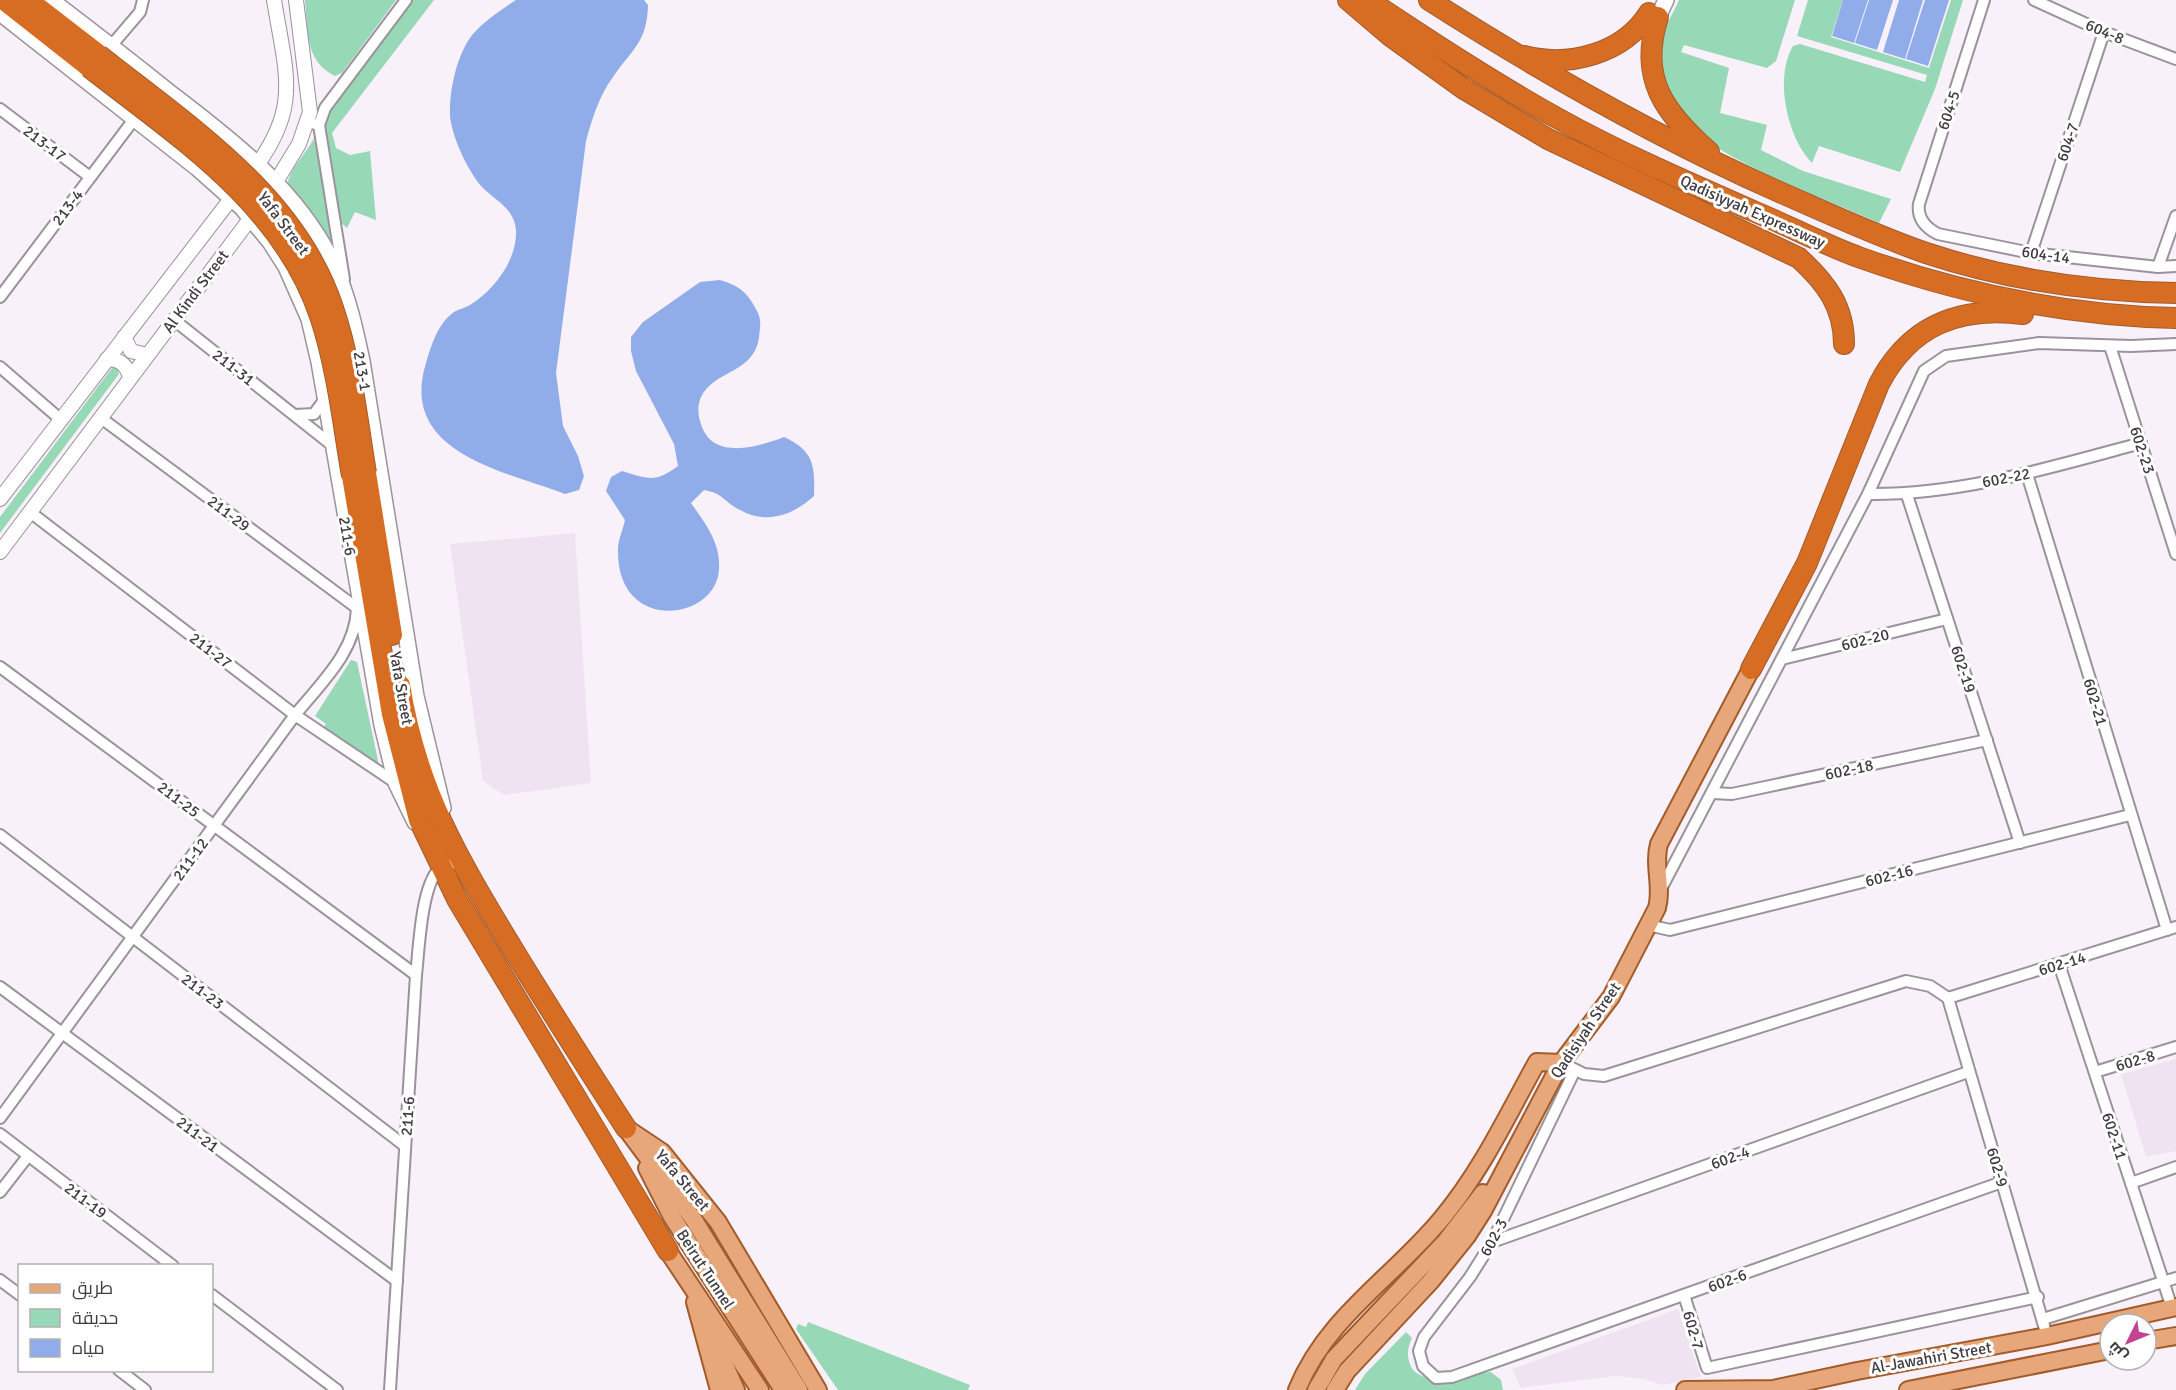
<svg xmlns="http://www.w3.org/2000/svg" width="2176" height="1390" font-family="Signika,Cairo,sans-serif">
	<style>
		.built { fill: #f0e3f1 }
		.green { fill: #97d8b6 }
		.water { fill: #90adea }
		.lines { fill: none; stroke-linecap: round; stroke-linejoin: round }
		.minor-casing { stroke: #9a939b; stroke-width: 14 }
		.tertiary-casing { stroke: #9a939b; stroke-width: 16 }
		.secondary-casing { stroke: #9a939b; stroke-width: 18 }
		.primary-casing { stroke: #a25c2c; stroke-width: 20 }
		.motorway-casing { stroke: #a25c2c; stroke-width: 22 }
		.minor { stroke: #fff; stroke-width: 10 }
		.tertiary { stroke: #fff; stroke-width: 14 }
		.secondary { stroke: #fff; stroke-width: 15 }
		.primary { stroke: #e7a77a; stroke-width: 16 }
		.motorway { stroke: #d76d22; stroke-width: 20 }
		.motorway-bridge-casing { stroke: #a25c2c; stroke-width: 22; stroke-linecap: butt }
		.motorway-bridge { stroke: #d76d22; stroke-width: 20 }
		.labels { text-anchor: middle; stroke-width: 6; stroke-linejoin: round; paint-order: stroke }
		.street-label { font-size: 16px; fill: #3f3c3f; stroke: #fff }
	</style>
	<rect width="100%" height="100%" fill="#f9f1fa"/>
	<g class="built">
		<polygon points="575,533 591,783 504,795 483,781 450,544"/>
		<polygon points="2176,1059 2176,1151 2146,1157 2121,1074"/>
		<polygon points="1678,1309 1701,1377 1662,1385 1644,1379 1616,1376 1521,1388 1512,1369"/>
	</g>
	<g class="green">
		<path d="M305,0H396L342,73L335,76C304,61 308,29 305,0Z"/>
		<polygon points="412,0 434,0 332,133 336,148 350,155 370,151 376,220 355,212 347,228 339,221 325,125 328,111"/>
		<path d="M1679,0H1795L1776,61L1767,68L1684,45L1681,52L1729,68L1720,113L1767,125L1761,150L1803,171L1891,199L1879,223C1828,200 1716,160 1682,119C1667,101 1658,70 1660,46C1661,32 1673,14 1679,0Z"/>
		<path d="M1808,0H1843L1831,37L1929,68L1951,0H1963L1935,89L1900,172L1819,146L1812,163C1787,137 1774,78 1793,46L1800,44L1925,82L1927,75L1797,36Z"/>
		<path d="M314,138L338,259L320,226L287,188C288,169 306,155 314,138Z"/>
		<polygon points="117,367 119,374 0,533 0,517 112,368"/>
		<polygon points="351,660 357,662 379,765 324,727 326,724 315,716"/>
		<polygon points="808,1322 970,1385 968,1390 838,1390 796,1329 798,1324 806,1327"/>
		<path d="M1406,1332L1412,1338C1407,1348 1406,1359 1413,1370C1435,1390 1463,1373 1491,1372L1501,1380L1503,1390H1355L1365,1374Z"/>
	</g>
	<g class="water">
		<path d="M516,0H644L648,5C647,43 632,49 613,77C599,96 592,119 586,141L556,373L563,426L578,456L584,476L579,490L565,494C505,471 398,453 426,363C431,346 438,323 454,312C459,309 465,308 470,305C494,290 517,260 516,231C515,208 494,200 481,186C467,169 452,137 450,116C449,91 457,53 473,34C484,21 502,9 516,0Z"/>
		<polygon points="1843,0 1868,0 1854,43 1832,36"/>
		<polygon points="1869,0 1893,0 1877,50 1855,43"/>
		<polygon points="1899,0 1923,0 1905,59 1883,52"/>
		<polygon points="1925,0 1949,0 1928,66 1906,59"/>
		<path d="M720,280C740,286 747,292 757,311C762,321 760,327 759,337C755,373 714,370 701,397C697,406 698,416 701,424C712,461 758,447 784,437C814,451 815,465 814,496C793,515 767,525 740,510C724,502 723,493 704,490L691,503C705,523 721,543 719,569C717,621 618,634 618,552C617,542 623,530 625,520L606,491L611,477L622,471C649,479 655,483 678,466L674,444L636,371L631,351V337L643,322L700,282Z"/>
	</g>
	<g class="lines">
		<g class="minor-casing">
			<g id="minor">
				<path d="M1984,0L1919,204C1917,219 1926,228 1938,234L2031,253L2158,267L2176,266"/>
				<polyline points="2034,0 2104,32 2176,59"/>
				<polyline points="111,46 140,12 143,0"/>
				<polyline points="0,109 90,177"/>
				<polyline points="308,122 319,125 344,279"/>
				<polyline points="319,125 325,108 406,0"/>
				<polyline points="2031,253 2104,32"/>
				<polyline points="2158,267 2176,216"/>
				<polyline points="0,297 135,118"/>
				<polyline points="174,320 332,445"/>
				<polyline points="2110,346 2176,554"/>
				<polyline points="0,367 60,419"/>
				<polyline points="295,415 314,414 325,399"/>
				<polyline points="101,418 357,608"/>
				<polyline points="2027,474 2167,930"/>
				<path d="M1868,494C1961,495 2052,467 2141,443"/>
				<polyline points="1907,495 2020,843"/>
				<polyline points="30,512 295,715 396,783"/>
				<polyline points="1782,659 1947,619"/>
				<polyline points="0,667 416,975"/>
				<polyline points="1712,793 1732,794 1987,740"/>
				<polyline points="0,835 405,1146"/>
				<polyline points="1661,889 1868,494 1924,371 1946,356 2039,343 2131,346 2176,344"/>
				<polyline points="1648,925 1670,930 2130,815"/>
				<polyline points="2059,964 2172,1308"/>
				<polyline points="0,987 397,1281"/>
				<polyline points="1948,998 2047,1336"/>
				<polyline points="1948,998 2176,927"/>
				<polyline points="1570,1067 1584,1074 1604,1076 1906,981 1930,986 1948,998"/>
				<polyline points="1575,1070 1492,1242 1470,1277 1424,1337 1419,1351 1423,1366 1436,1378 1452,1377 2002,1182"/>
				<polyline points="2095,1072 2176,1047"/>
				<path d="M0,1118L295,715C321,683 356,651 357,608"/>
				<polyline points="0,1134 173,1266"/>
				<polyline points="2131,1183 2176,1167"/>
				<polyline points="0,1192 28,1156"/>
				<polyline points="1492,1242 1968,1072"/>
				<polyline points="0,1280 20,1295"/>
				<polyline points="212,1295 337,1390"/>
				<polyline points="1684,1295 1707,1368 2038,1297"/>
				<polyline points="2043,1319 2176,1278"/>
				<polyline points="119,1370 145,1390"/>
				<path d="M390,1390L416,975C419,951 421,879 442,867C447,864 455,863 461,862"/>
			</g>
		</g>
		<g class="tertiary-casing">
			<g id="tertiary">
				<path d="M251,173C302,108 286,75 274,0"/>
				<polyline points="271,190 299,144 310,112 296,0"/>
				<polyline points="124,337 131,351 147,355"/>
				<path d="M107,359C120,359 128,366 130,378"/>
				<polyline points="0,499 237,191"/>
				<polyline points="0,552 256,211"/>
			</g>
		</g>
		<g class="secondary-casing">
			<g id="secondary">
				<path d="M51,0C92,31 133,63 173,95C236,143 299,192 334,265C348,296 355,328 362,361L416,696L443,808"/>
				<polyline points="0,13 197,168 242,208 270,242 286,267 309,319 319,362 382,725 396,783 415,822"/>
				<polyline points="1658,17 1666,0"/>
			</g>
		</g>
		<g class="primary-casing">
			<g id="primary">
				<polyline points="626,1128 662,1152 718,1222 818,1390"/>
				<polyline points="628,1131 694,1220 799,1390"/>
				<polyline points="647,1168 672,1217 783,1390"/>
				<polyline points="668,1251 760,1390"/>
				<polyline points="695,1302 719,1390"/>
				<polyline points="706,1323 736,1390"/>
				<polyline points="2146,1341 2176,1336"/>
				<path d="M1297,1390C1326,1317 1395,1276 1443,1217C1482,1170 1508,1114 1537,1062L1561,1063"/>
				<polyline points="1316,1390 1334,1359 1446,1241 1483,1193"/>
				<path d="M1335,1390L1347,1371L1431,1281L1467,1236L1483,1211L1561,1063L1611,997L1657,908C1663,886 1653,866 1659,844L1751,669"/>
				<polyline points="1685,1390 1773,1389 1857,1371 2047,1336 2176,1307"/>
				<polyline points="1908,1390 2110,1350"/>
			</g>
		</g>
		<g class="motorway-casing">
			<g id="motorway">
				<polyline points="4,0 89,67"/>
				<polyline points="28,0 99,55"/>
				<path d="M1348,0L1389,35L1464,89L1548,139L1799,258C1826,283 1844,306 1844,344"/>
				<path d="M1368,0C1430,41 1492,82 1557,118C1620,153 1687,182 1753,211C1789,226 1825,245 1861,258C1963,294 2069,316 2176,318"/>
				<path d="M1429,0C1540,71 1654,136 1775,190C1825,212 1874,235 1926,253C2005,279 2093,292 2176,293"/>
				<path d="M1658,17C1638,79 1665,113 1709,152"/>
				<path d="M1524,56C1570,68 1624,53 1649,13"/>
				<polyline points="366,473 392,635"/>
				<polyline points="352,476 392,714 419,820 457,899 668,1251"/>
				<path d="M1751,669L1807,563L1879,384C1910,325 1959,306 2023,314"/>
				<path d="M400,685C417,792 459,860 514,951C550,1010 588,1069 626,1128"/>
			</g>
		</g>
		<use href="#minor" class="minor"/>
		<use href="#tertiary" class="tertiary"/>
		<use href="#secondary" class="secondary"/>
		<use href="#primary" class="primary"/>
		<use href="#motorway" class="motorway"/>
		<g class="motorway-bridge-casing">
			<g id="motorway-bridge">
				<path d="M99,55C188,126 296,195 333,308C351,361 357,418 366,473"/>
				<path d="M89,67C178,137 282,203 320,316C337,367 343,423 352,476"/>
			</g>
		</g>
		<use href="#motorway-bridge" class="motorway-bridge"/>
	</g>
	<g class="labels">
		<g class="street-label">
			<text transform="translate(2105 31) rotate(23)" y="6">604-8</text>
			<text transform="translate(1948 110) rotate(-72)" y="6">604-5</text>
			<text transform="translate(2067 142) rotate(-72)" y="6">604-7</text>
			<text transform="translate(45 143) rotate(37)" y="6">213-17</text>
			<text transform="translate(67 207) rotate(-53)" y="6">213-4</text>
			<text transform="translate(1753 211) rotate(24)" y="6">Qadisiyyah Expressway</text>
			<text transform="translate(284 223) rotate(53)" y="6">Yafa Street</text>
			<text transform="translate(2046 254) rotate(8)" y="6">604-14</text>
			<text transform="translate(195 291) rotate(-53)" y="6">Al Kindi Street</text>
			<text transform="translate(234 367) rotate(38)" y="6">211-31</text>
			<text transform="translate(363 371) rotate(80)" y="6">213-1</text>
			<text transform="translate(2143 450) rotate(72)" y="6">602-23</text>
			<text transform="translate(2006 477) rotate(-11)" y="6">602-22</text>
			<text transform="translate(229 513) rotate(37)" y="6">211-29</text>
			<text transform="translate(348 536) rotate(80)" y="6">211-6</text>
			<text transform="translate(1865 639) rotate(-14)" y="6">602-20</text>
			<text transform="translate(211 650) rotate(37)" y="6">211-27</text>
			<text transform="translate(1964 669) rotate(72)" y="6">602-19</text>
			<text transform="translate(402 688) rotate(80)" y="6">Yafa Street</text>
			<text transform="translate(2096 702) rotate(73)" y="6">602-21</text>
			<text transform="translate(1849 769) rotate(-12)" y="6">602-18</text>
			<text transform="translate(179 799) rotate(37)" y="6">211-25</text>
			<text transform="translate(190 859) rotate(-54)" y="6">211-12</text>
			<text transform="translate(1889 875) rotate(-14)" y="6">602-16</text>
			<text transform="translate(2062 963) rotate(-17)" y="6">602-14</text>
			<text transform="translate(203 991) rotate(37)" y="6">211-23</text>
			<text transform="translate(1585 1030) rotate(-56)" y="6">Qadisiyah Street</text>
			<text transform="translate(2135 1060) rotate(-17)" y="6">602-8</text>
			<text transform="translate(407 1116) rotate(-86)" y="6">211-6</text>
			<text transform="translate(198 1134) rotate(37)" y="6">211-21</text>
			<text transform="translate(2115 1136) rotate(72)" y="6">602-11</text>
			<text transform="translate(1730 1157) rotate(-20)" y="6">602-4</text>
			<text transform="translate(1998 1167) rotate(73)" y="6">602-9</text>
			<text transform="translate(683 1180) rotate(50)" y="6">Yafa Street</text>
			<text transform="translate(86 1200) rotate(37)" y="6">211-19</text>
			<text transform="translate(1493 1237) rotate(-62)" y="6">602-3</text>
			<text transform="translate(706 1269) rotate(57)" y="6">Beirut Tunnel</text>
			<text transform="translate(1727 1280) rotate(-20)" y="6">602-6</text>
			<text transform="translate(1694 1330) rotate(74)" y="6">602-7</text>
			<text transform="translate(1931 1357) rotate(-10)" y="6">Al-Jawahiri Street</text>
		</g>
	</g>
	<rect x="18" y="1264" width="195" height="108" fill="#ffffff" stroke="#b2b1b2" stroke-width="1.5"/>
	<rect x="30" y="1284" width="30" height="9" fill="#e7a77a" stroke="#b2b1b2" stroke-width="1.5"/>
	<text x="72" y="1294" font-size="18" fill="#3f3c3f">طريق</text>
	<rect x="30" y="1309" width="30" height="18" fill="#97d8b6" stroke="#b2b1b2" stroke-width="1.5"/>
	<text x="72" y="1324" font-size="18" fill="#3f3c3f">حديقة</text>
	<rect x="30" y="1339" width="30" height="18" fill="#90adea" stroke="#b2b1b2" stroke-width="1.5"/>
	<text x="72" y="1354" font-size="18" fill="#3f3c3f">مياه</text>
	<g transform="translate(2128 1342) rotate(227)"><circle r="28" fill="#ffffff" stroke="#b2b1b2" stroke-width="1.5"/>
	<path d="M0-4.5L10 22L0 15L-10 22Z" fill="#c24391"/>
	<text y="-9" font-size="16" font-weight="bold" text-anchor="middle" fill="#3f3c3f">ش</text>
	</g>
</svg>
